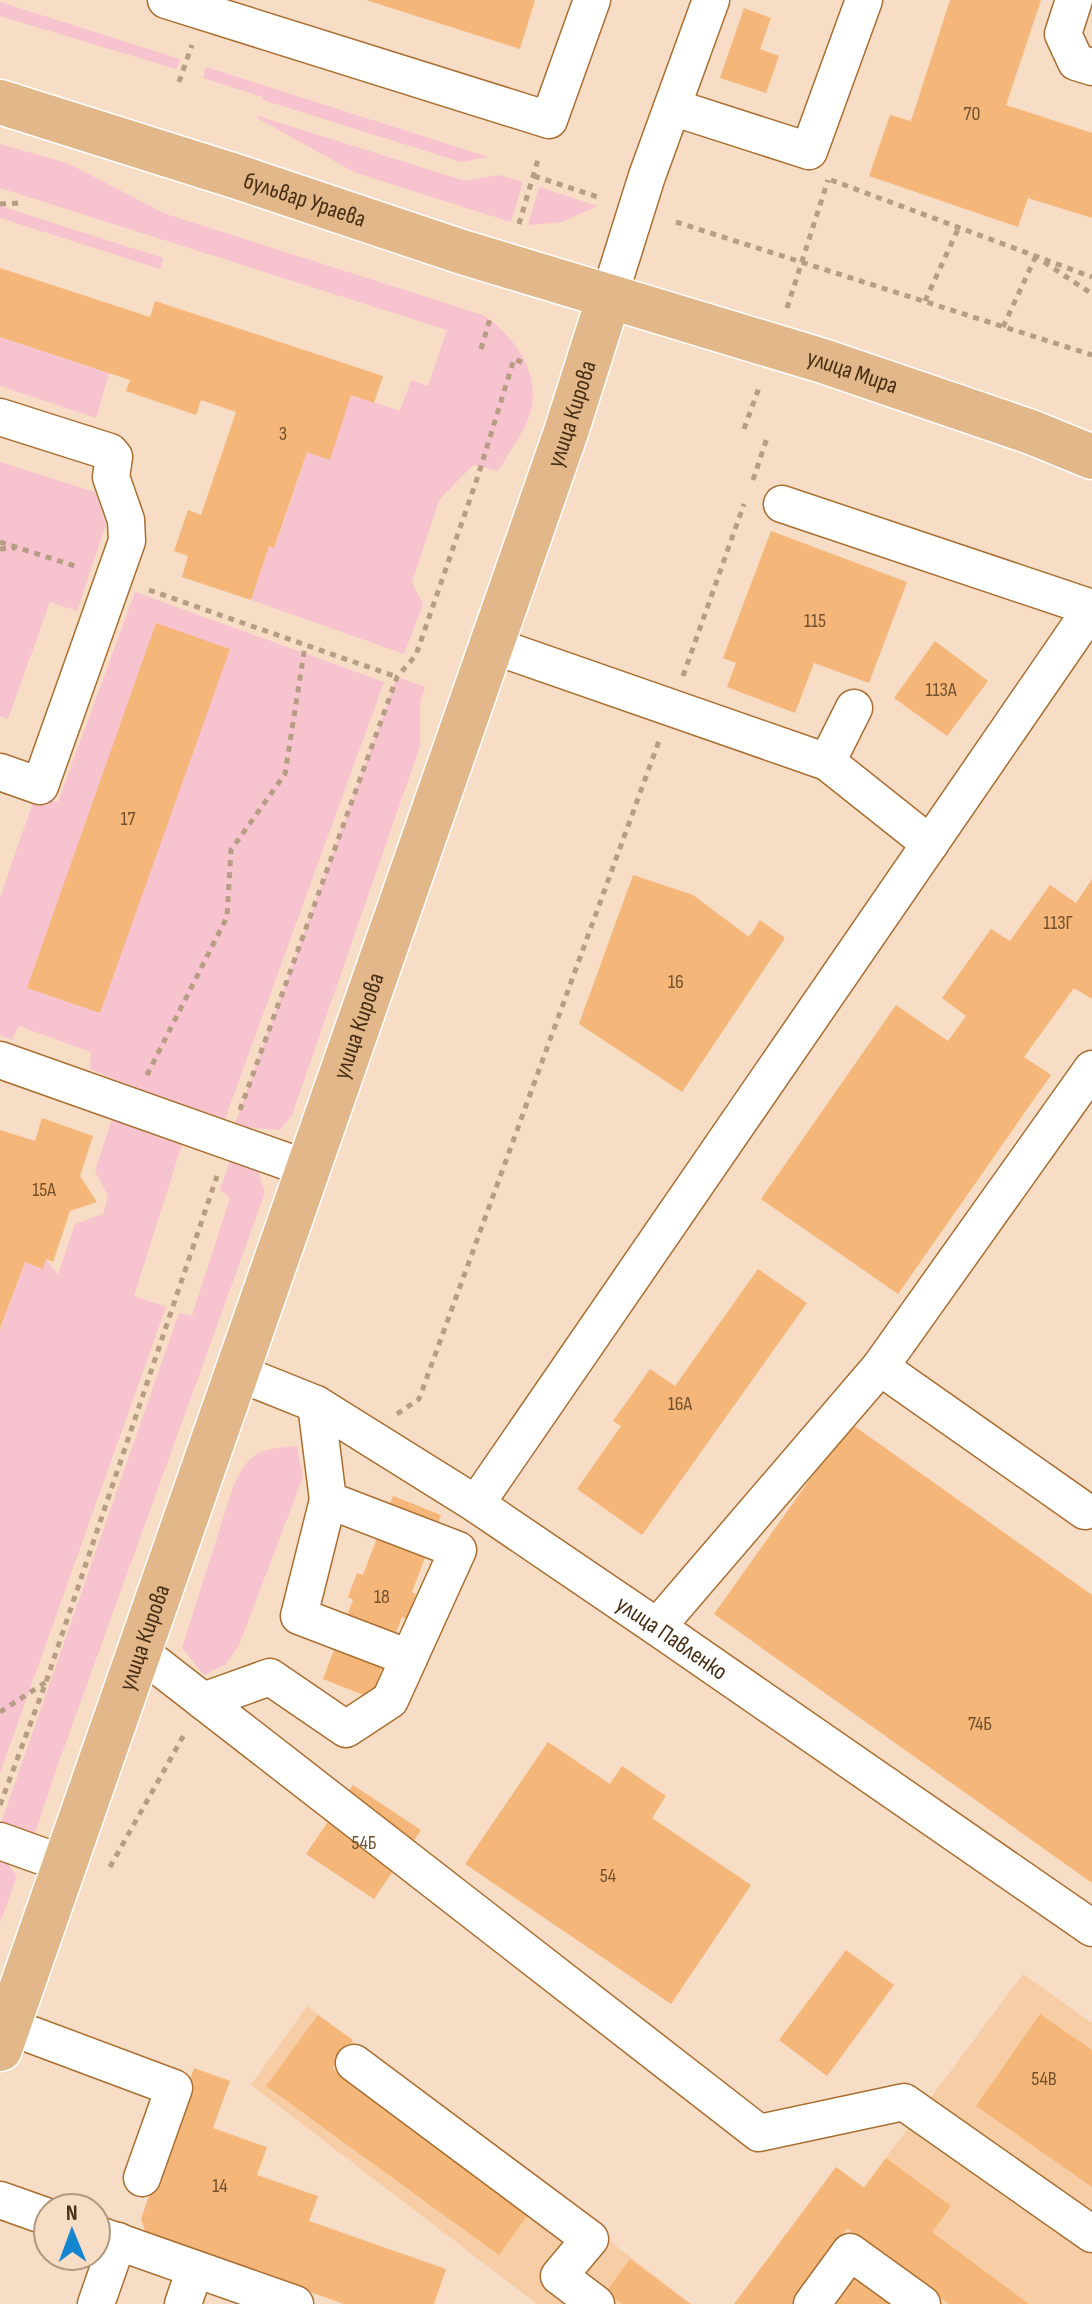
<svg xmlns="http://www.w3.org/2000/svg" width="1092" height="2304" font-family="'Sofia Sans Condensed',sans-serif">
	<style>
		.built { fill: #f7cda6 }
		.green { fill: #f7c3ce }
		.building { fill: #f5b679 }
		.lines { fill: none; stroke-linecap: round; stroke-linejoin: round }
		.minor-casing { stroke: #a96e30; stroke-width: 39 }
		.major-casing { stroke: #fff; stroke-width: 47 }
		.path { stroke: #b69d84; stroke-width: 5; stroke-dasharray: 6 6; stroke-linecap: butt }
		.minor { stroke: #fff; stroke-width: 36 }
		.major { stroke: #e2b789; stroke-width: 44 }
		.labels { text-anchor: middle; stroke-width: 8; stroke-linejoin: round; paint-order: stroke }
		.number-label { font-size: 20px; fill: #72502d }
		.street-label { font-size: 24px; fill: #472e14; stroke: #f7ddc5 }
	</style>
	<rect width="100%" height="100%" fill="#f7ddc5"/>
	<g class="built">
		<polygon points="1023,1974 1092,2023 1092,2304 734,2304 836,2167 864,2187"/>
		<polygon points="307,2006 691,2304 537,2304 251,2085"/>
	</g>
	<g class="green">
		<polygon points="0,2 180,59 176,69 0,16"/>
		<polygon points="206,67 488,157 461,162 263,100 263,97 203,78"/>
		<polygon points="258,116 465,181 498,175 523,182 511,222 356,173 257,118"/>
		<path d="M0,144L67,163L166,214L483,315C517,337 546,381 527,422C519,439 508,455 498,471L473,465L439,500L412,582L423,605L404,654L251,600L269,546L275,547L307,452L329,459L351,395L400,411L411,380L428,386L447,330L0,188Z"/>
		<polygon points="539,187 540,187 597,206 562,222 528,225"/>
		<polygon points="0,206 163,258 160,269 0,218"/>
		<polygon points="0,337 109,373 96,418 0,386"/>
		<polygon points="0,462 95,492 106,524 77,611 50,602 8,719 0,716"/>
		<polygon points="135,592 384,682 225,1119 155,1096 90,1069 91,1052 19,1026 12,1040 0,1035 0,898 35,796 58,802"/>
		<polygon points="397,677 425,687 420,704 420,746 292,1115 280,1130 234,1126"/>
		<polygon points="114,1113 184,1138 134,1296 166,1307 0,1773 0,1331 25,1262 43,1268 46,1259 58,1275 75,1224 103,1214 108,1196 95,1171"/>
		<polygon points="232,1155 252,1160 260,1176 265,1193 60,1759 35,1833 20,1836 0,1826 179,1313 192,1316 230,1198 220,1190"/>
		<path d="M297,1446L303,1477L239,1645L226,1664L204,1675L182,1648L233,1487C250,1450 258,1450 297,1446Z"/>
		<polygon points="0,1860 6,1862 17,1876 0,1923"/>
	</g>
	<g class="building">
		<polygon points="366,0 535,0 520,49"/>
		<polygon points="950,0 1041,0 1006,105 1092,133 1092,218 1028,198 1018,227 869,176 890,115 911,121"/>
		<polygon points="744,8 771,18 760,49 779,56 766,93 720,78"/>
		<polygon points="0,268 150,317 155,301 383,376 374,403 351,395 330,460 307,452 274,548 269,546 251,600 182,577 188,556 174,551 188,510 201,515 236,412 201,400 196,415 126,391 130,380 0,337"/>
		<polygon points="771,531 907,582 869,683 814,663 795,713 727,687 736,663 723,658"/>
		<polygon points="156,623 230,649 100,1013 27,988"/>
		<polygon points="935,641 988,681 947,736 894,698"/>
		<polygon points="633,875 693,895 749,937 760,920 785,938 682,1092 579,1024"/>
		<polygon points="1092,879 1092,999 1074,988 1024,1057 1051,1075 898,1294 761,1199 896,1005 948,1041 966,1016 942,998 991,929 1010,941 1050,885 1076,903"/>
		<polygon points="42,1118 93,1136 80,1176 97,1202 70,1211 53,1262 46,1259 43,1269 25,1262 0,1329 0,1130 35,1141"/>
		<polygon points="758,1269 807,1303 642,1535 577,1489 621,1426 613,1421 650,1369 675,1386"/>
		<polygon points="850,1423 1092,1595 1092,1883 714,1614"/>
		<polygon points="393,1496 441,1515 412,1592 416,1594 407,1619 402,1617 371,1698 323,1679 353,1600 348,1597 357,1573 363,1575"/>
		<polygon points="548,1742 610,1784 622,1766 666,1796 652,1818 751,1885 671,2004 465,1864"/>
		<polygon points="353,1785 421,1830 374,1899 306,1854"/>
		<polygon points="846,1950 894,1985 827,2076 779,2040"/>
		<polygon points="1040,2014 1092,2050 1092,2187 976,2106"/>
		<polygon points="318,2015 353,2040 332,2068 530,2212 499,2255 266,2086"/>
		<polygon points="194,2068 230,2081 213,2128 267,2147 257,2175 318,2196 309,2221 446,2269 434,2304 344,2304 146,2234 141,2219"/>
		<polygon points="886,2158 951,2206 932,2232 1029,2304 949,2304 847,2228 791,2304 734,2304 836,2167 864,2188"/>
		<polygon points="630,2259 690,2304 622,2304 606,2292"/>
		<polygon points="855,2272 899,2304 832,2304"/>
	</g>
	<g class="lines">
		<g class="minor-casing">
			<g id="minor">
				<polyline points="166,0 549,120 592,0"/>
				<polyline points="1074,0 1063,34 1076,62 1092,67"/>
				<polyline points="672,107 809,151 864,0"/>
				<polyline points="609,297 647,176 711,0"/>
				<polyline points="0,417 110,452 114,457 111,477 126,520 127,541 40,786 0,772"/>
				<polyline points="782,504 1092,608"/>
				<polyline points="491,645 827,762 930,844"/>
				<polyline points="827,762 854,708"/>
				<polyline points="0,1060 308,1169"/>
				<polyline points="880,1367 1085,1511"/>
				<path id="s1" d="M236,1372L316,1404L476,1504L657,1627L1092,1928"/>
				<polyline points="328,1500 299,1616 409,1658"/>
				<polyline points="476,1504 1092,608"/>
				<polyline points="657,1627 880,1367 1092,1069"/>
				<polyline points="139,1651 759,2133 904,2102 1092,2234"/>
				<polyline points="203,1701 270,1677 346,1729 390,1700 458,1550 328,1500 316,1404"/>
				<polyline points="0,1841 64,1864"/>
				<polyline points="8,2026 174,2088 142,2178"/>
				<polyline points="354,2063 590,2239 559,2276 596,2304"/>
				<polyline points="0,2200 48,2217"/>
				<polyline points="96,2234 295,2304"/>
				<polyline points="96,2304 118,2241"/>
				<polyline points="183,2304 195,2269"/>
				<polyline points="812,2304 850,2252 922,2304"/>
			</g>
		</g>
		<g class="major-casing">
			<g id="major">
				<path id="s2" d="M0,102L238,177L462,252L823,361L1031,432L1092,457"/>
				<path id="s3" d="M0,2049L566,432L609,297"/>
			</g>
		</g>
		<g class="path">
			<polyline points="179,82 192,45"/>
			<polyline points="534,176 601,198"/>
			<polyline points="831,180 1092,277"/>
			<polyline points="0,204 20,203"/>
			<polyline points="676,222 1092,355"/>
			<polyline points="519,224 539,156"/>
			<polyline points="1044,262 1092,294"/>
			<polyline points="925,301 959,227"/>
			<polyline points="787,308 828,180"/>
			<polyline points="1003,327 1036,256"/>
			<polyline points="481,349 490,319"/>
			<polyline points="744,429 760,385"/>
			<polyline points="753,480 768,435"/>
			<polyline points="0,542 78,567"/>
			<polyline points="0,549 15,548"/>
			<polyline points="149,590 397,677"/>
			<polyline points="683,676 744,504"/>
			<polyline points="147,1075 227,917 231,850 285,774 305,646"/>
			<polyline points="240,1110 397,677 416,655 478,476 514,359 527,364"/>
			<polyline points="397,1414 419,1399 659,741"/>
			<polyline points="0,1712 46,1682"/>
			<polyline points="0,1805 46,1682 217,1176"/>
			<polyline points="110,1867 185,1733"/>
		</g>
		<use href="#minor" class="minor"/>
		<use href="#major" class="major"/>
	</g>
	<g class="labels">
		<g class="number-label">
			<text x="972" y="120">70</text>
			<text x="283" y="440">3</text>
			<text x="815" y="627">115</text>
			<text x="941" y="696">113А</text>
			<text x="128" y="825">17</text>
			<text x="1058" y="929">113Г</text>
			<text x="676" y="988">16</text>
			<text x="44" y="1196">15А</text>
			<text x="680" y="1410">16А</text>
			<text x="382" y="1603">18</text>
			<text x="980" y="1730">74Б</text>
			<text x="364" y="1849">54Б</text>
			<text x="608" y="1882">54</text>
			<text x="1044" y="2085">54В</text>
			<text x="220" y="2192">14</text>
		</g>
		<g class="street-label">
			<text dy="8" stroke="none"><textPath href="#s2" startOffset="320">бульвар Ураева</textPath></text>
			<text dy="8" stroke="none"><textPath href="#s2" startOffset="894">улица Мира</textPath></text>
			<text dy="8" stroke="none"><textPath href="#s3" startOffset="1732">улица Кирова</textPath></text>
			<text dy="8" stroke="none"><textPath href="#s3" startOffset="1084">улица Кирова</textPath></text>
			<text dy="8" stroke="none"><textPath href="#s3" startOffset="436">улица Кирова</textPath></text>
			<text dy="8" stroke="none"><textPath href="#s1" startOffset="512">улица Павленко</textPath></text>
		</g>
	</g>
	<g transform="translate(72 2232) rotate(359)"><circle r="38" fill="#f7ddc5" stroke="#b1977e" stroke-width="2"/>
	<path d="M0-6L14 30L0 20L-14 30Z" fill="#1386cf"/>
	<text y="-12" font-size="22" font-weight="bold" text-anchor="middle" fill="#472e14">N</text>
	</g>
</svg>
